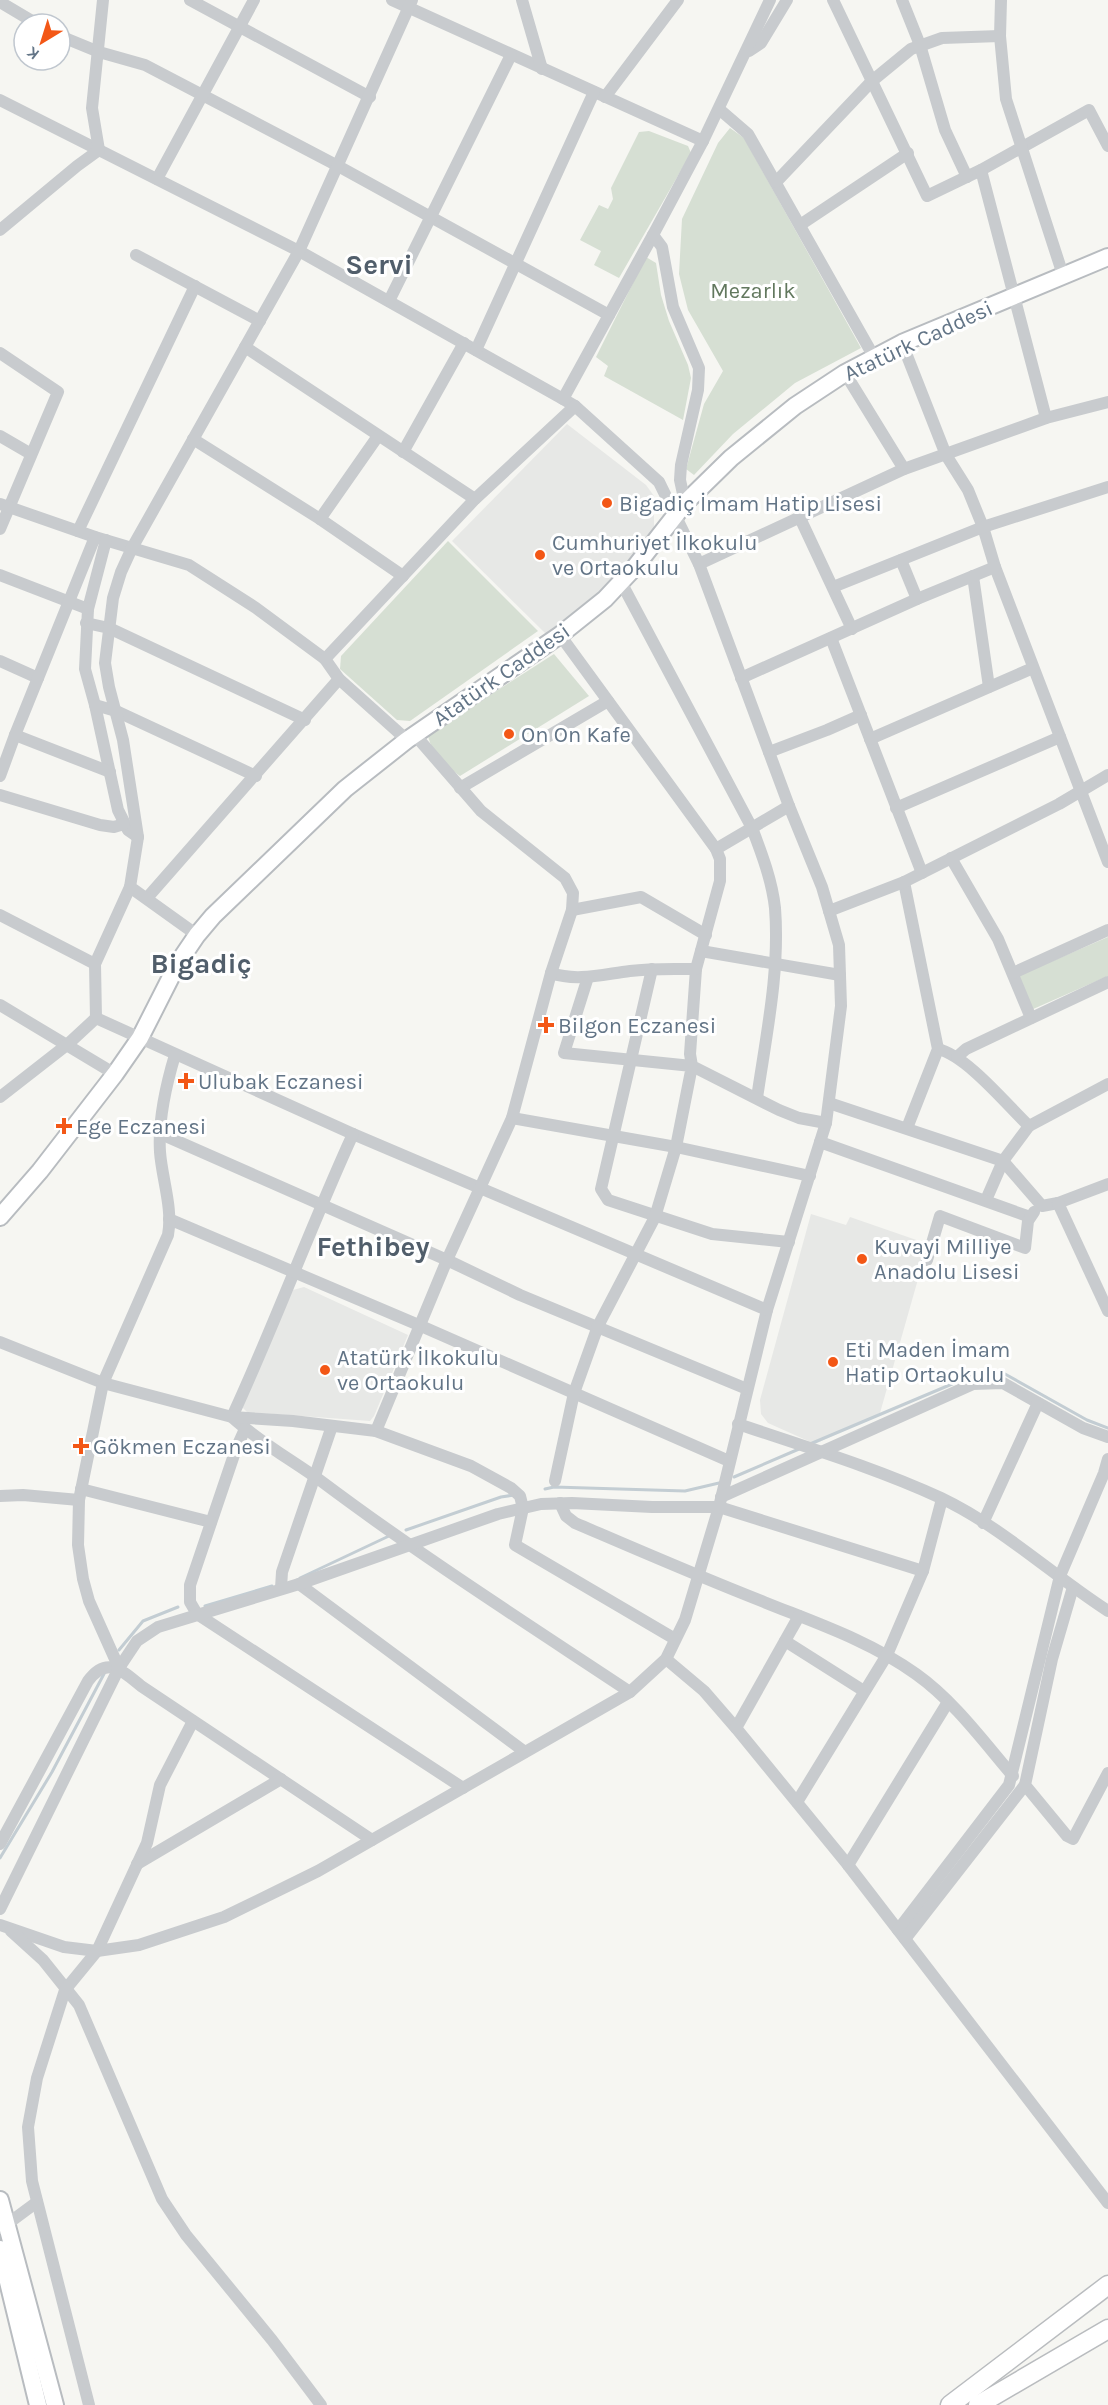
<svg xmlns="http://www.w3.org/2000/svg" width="1108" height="2405" font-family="Karla,sans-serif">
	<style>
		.built { fill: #e7e8e6 }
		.green { fill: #d6dfd3 }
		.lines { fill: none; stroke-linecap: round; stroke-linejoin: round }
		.stream { stroke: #c3cdd3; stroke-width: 3 }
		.major-casing { stroke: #b8bcc0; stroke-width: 20 }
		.highway-casing { stroke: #b9bcbf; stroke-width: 21 }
		.minor { stroke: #c8cbce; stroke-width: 12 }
		.major { stroke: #fff; stroke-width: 16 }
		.highway { stroke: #fff; stroke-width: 18 }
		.poi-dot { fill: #f35716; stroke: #fff; stroke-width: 2 }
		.labels { text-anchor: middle; stroke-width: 6; stroke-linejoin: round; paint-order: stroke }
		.park-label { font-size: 22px; fill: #62785e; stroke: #fff }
		.street-label { font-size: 22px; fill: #627486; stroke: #fff }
		.poi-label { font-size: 22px; fill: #627486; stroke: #fff; text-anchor: start }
		.district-label { font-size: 28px; font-weight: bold; fill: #515e6b; stroke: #fff }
	</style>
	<rect width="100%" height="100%" fill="#f6f6f2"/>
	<g class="built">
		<polygon points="567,424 646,485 654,496 654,528 651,537 628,570 564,625 546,634 452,541"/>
		<polygon points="811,1214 846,1225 850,1217 928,1244 880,1413 815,1444 768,1423 761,1414 760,1400"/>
		<polygon points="304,1287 408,1335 374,1416 370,1421 247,1412 241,1406 293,1290"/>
	</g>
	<g class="green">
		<polygon points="730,128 744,138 861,348 795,383 733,434 694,475 686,469 704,404 723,371 688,310 679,274 682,219 718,143"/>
		<polygon points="649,131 688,146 691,153 619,278 594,265 601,251 580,240 599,205 608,209 613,199 611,188 639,132"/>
		<polygon points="646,257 656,263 661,295 669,321 688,365 691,378 683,420 604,376 608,366 596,357"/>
		<polygon points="448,541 538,631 410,721 397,720 340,669 341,656"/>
		<path d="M554,654L589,696L460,776C447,767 430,751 428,735Z"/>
		<polygon points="1108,937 1108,976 1031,1010 1018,976"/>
	</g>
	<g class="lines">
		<g class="stream">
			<polyline points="810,1444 971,1376 1005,1374 1087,1420 1108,1428"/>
			<polyline points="734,1477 799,1449"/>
			<polyline points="545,1489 554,1487 685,1491 719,1483"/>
			<polyline points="406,1530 501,1497 514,1495"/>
			<polyline points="300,1578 389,1536"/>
			<polyline points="205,1606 272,1586"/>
			<polyline points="119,1650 143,1621 178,1607"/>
			<polyline points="0,1858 52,1772 105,1672"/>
		</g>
		<g class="major-casing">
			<g id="major">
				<polyline points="0,1217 40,1171 115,1074 140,1038 178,963 197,935 213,916 345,789 407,740 560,635 605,599 635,567 685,503 731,458 795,406 845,373 902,343 1108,257"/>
				<polyline points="0,2200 55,2405"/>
				<polyline points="0,2249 38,2405"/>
			</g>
		</g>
		<g class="highway-casing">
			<g id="highway">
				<polyline points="950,2405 1108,2285"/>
				<polyline points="978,2405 1108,2329"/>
			</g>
		</g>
		<g class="minor">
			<polyline points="190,0 370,97"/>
			<polyline points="392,0 703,141"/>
			<polyline points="522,0 542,69"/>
			<polyline points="833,0 927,196 981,170 1089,110 1108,146"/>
			<polyline points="902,0 920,45 945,130 967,177"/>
			<polyline points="1001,0 1000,36 1006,99 1063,275"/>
			<polyline points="0,2 37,24"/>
			<polyline points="60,36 99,52 145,65 338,166 609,315"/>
			<polyline points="749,51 761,43 787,0"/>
			<polyline points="605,97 678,0"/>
			<polyline points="0,100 299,251 563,399 575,406 659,482 699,564 789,806 822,887 839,945 841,1006 826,1123 767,1310 719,1507 685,1620 666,1659 630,1692 318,1871 224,1917 139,1945 97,1951 64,1947 0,1925"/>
			<polyline points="719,109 748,134 874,357"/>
			<polyline points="981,170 1046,418"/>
			<polyline points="157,179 254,0"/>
			<polyline points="776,182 872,81 911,49 942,38 1000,36"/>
			<polyline points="800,225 908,153"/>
			<polyline points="0,230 77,166 99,150 92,108 103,0"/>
			<polyline points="136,255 260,321"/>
			<polyline points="389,301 511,55"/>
			<polyline points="902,343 946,455 968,490 983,527 995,567 1108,862"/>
			<polyline points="245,347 475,499"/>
			<polyline points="476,350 594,92"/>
			<polyline points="0,353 58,392 0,529"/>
			<polyline points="845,373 904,469"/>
			<polyline points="563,399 653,235"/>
			<polyline points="0,436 31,454"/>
			<polyline points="193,439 320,519 403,576"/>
			<polyline points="403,452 464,343"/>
			<polyline points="685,503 680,480 681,465 698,390 699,368 673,307 662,247 653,235 703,141 770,0"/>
			<polyline points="0,504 95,537 189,565 256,608 325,659 339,679 407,740"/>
			<polyline points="800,518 852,629"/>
			<polyline points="320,519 378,436"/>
			<polyline points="78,531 195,286"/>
			<polyline points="106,540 88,609 85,669 95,705 118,810 128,830 138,837"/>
			<polyline points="901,560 917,599"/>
			<polyline points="699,564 904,469 1046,418 1108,402"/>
			<polyline points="0,575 88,609"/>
			<polyline points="973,576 989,687"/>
			<path d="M621,582L752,828C762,854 772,881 775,908C780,971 766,1036 757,1098"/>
			<polyline points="833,587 983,527 1108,487"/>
			<polyline points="86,623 109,628 305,720"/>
			<polyline points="831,638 922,873"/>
			<polyline points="325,659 475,499 575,406"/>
			<polyline points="0,661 38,678"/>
			<polyline points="741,678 917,599 995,567"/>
			<polyline points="95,705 116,711 256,776"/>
			<polyline points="15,735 110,772"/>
			<polyline points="870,739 1033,668"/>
			<polyline points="769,752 827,730 861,715"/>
			<polyline points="0,776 15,735 95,537"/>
			<polyline points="460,788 608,701"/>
			<polyline points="0,795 100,825 114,827 124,824"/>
			<polyline points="896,808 1060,737"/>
			<polyline points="716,849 789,806"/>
			<polyline points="951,858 998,939 1031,1018"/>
			<polyline points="904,882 938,1049 907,1128"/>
			<polyline points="147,898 339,679"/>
			<polyline points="572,910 641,897 706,935"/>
			<polyline points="829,911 904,882 1059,804 1108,775"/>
			<polyline points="0,915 95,964"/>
			<polyline points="197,935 130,887 138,837 123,740 109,687 105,663 113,598 121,572 132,548 299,251 412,0"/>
			<polyline points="701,951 840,975"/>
			<polyline points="652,969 601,1189 608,1200 712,1234 789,1242"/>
			<polyline points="696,969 690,1054 692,1066 779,1110 799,1118 826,1123"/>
			<path d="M551,973C577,982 604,974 630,971C652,968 674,969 696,969L720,881V859L716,849L560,635"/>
			<polyline points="1013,973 1108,930"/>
			<polyline points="0,1005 115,1074"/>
			<polyline points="96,1018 95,964 130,887"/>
			<path d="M938,1049C967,1056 1006,1104 1029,1126L1003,1161L986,1200"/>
			<polyline points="957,1057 966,1049 1108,982"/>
			<polyline points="0,1097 68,1044 96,1018 353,1134 767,1310"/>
			<polyline points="829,1103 1003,1161 1042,1206 1058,1203 1108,1184"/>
			<polyline points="512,1118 676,1147 810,1176"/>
			<polyline points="1029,1126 1108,1084"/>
			<polyline points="161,1134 447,1260 520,1295 747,1389"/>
			<path d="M353,1134C310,1228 275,1324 232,1417C259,1442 292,1460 321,1481C421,1556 526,1623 630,1692"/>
			<polyline points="820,1142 1030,1217"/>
			<polyline points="1058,1203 1108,1311"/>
			<polyline points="169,1219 421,1326 729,1461"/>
			<polyline points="927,1260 940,1216 1025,1248 1028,1221 1034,1212"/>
			<polyline points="0,1342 103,1383 232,1417 293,1421 376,1431 471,1466 511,1488 520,1496 523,1508 515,1545 675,1639"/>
			<path d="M738,1424C806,1447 876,1468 941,1498C1002,1527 1052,1575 1108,1611"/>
			<polyline points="245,1429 236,1449 190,1585 190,1602 197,1614 463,1788"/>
			<polyline points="376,1431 447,1260 512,1118 551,973 572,910 573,893 565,878 481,811 415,735"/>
			<polyline points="555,1481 574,1393 598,1326 655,1217 676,1147 692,1066 564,1053 588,977"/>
			<polyline points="81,1489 211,1522"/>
			<polyline points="0,1496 23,1495 79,1500"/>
			<polyline points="721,1497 973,1384 1003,1383 1083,1428 1108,1437"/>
			<path d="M560,1503L566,1516L575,1523C638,1550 700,1577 764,1602C816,1623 870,1641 916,1674C954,1701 983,1741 1013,1776"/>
			<polyline points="983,1523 1038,1403"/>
			<polyline points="299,1584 525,1752"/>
			<polyline points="1073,1587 1052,1659 1025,1785 1067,1836 1073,1839 1108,1773"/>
			<polyline points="281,1588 282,1572 332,1426"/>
			<polyline points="785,1641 864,1691"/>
			<polyline points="666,1659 704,1691 736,1728 848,1865 1108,2203"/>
			<polyline points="119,1668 137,1641 158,1627 299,1584 498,1514 541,1504 572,1503 652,1507 719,1507 923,1571"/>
			<polyline points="736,1728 799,1616"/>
			<polyline points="797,1802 887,1655 923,1571 942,1499"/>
			<path d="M0,1844L88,1681C107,1655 123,1671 141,1686L372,1840"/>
			<polyline points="137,1864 281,1779"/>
			<polyline points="848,1865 948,1702"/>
			<path d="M0,1909L119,1668L89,1601L83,1579L78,1545L79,1500L103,1383L168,1235C173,1208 162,1179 160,1152C158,1120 166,1085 175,1055"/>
			<polyline points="898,1930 1009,1785 1060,1576 1104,1473 1108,1459"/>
			<polyline points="11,1931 43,1960 79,2005 162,2199 186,2235 272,2340 321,2405"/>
			<polyline points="905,1939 1025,1785"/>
			<polyline points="2,2228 37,2202"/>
			<polyline points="89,2405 32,2181 28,2127 37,2078 65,1990 97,1951 147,1843 160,1785 193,1721"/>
		</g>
		<use href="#major" class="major"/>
		<use href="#highway" class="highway"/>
	</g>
	<g class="poi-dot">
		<circle cx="607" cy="503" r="6"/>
		<circle cx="540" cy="555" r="6"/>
		<circle cx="509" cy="734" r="6"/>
		<path d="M543 1016h6v6h6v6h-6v6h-6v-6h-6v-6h6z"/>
		<path d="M183 1072h6v6h6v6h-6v6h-6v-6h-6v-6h6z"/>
		<path d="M61 1117h6v6h6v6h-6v6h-6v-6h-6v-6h6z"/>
		<circle cx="862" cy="1259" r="6"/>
		<circle cx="833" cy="1362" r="6"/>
		<circle cx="325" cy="1370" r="6"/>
		<path d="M78 1437h6v6h6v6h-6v6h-6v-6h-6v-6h6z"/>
	</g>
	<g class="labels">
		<g class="park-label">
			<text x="753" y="298">Mezarlık</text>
		</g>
		<g class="street-label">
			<text transform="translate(918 340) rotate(-25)" y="8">Atatürk Caddesi</text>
			<text transform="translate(501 674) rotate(-35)" y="8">Atatürk Caddesi</text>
		</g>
		<g class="poi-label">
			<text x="619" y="511">Bigadiç İmam Hatip Lisesi</text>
			<text x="552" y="550">Cumhuriyet İlkokulu<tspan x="552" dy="25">ve Ortaokulu</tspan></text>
			<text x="521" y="742">On On Kafe</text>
			<text x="558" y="1033">Bilgon Eczanesi</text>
			<text x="198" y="1089">Ulubak Eczanesi</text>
			<text x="76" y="1134">Ege Eczanesi</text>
			<text x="874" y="1254">Kuvayi Milliye<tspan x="874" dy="25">Anadolu Lisesi</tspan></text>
			<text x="845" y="1357">Eti Maden İmam<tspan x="845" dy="25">Hatip Ortaokulu</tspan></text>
			<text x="337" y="1365">Atatürk İlkokulu<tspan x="337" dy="25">ve Ortaokulu</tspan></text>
			<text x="93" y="1454">Gökmen Eczanesi</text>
		</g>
		<g class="district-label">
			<text x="379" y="274">Servi</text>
			<text x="201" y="973">Bigadiç</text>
			<text x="373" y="1256">Fethibey</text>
		</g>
	</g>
	<g transform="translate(42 42) rotate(218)"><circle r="28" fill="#ffffff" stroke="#c0c7cf" stroke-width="1.5"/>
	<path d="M0-4.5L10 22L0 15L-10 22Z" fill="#f35716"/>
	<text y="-9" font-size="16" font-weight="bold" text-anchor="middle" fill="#627486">K</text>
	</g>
</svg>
